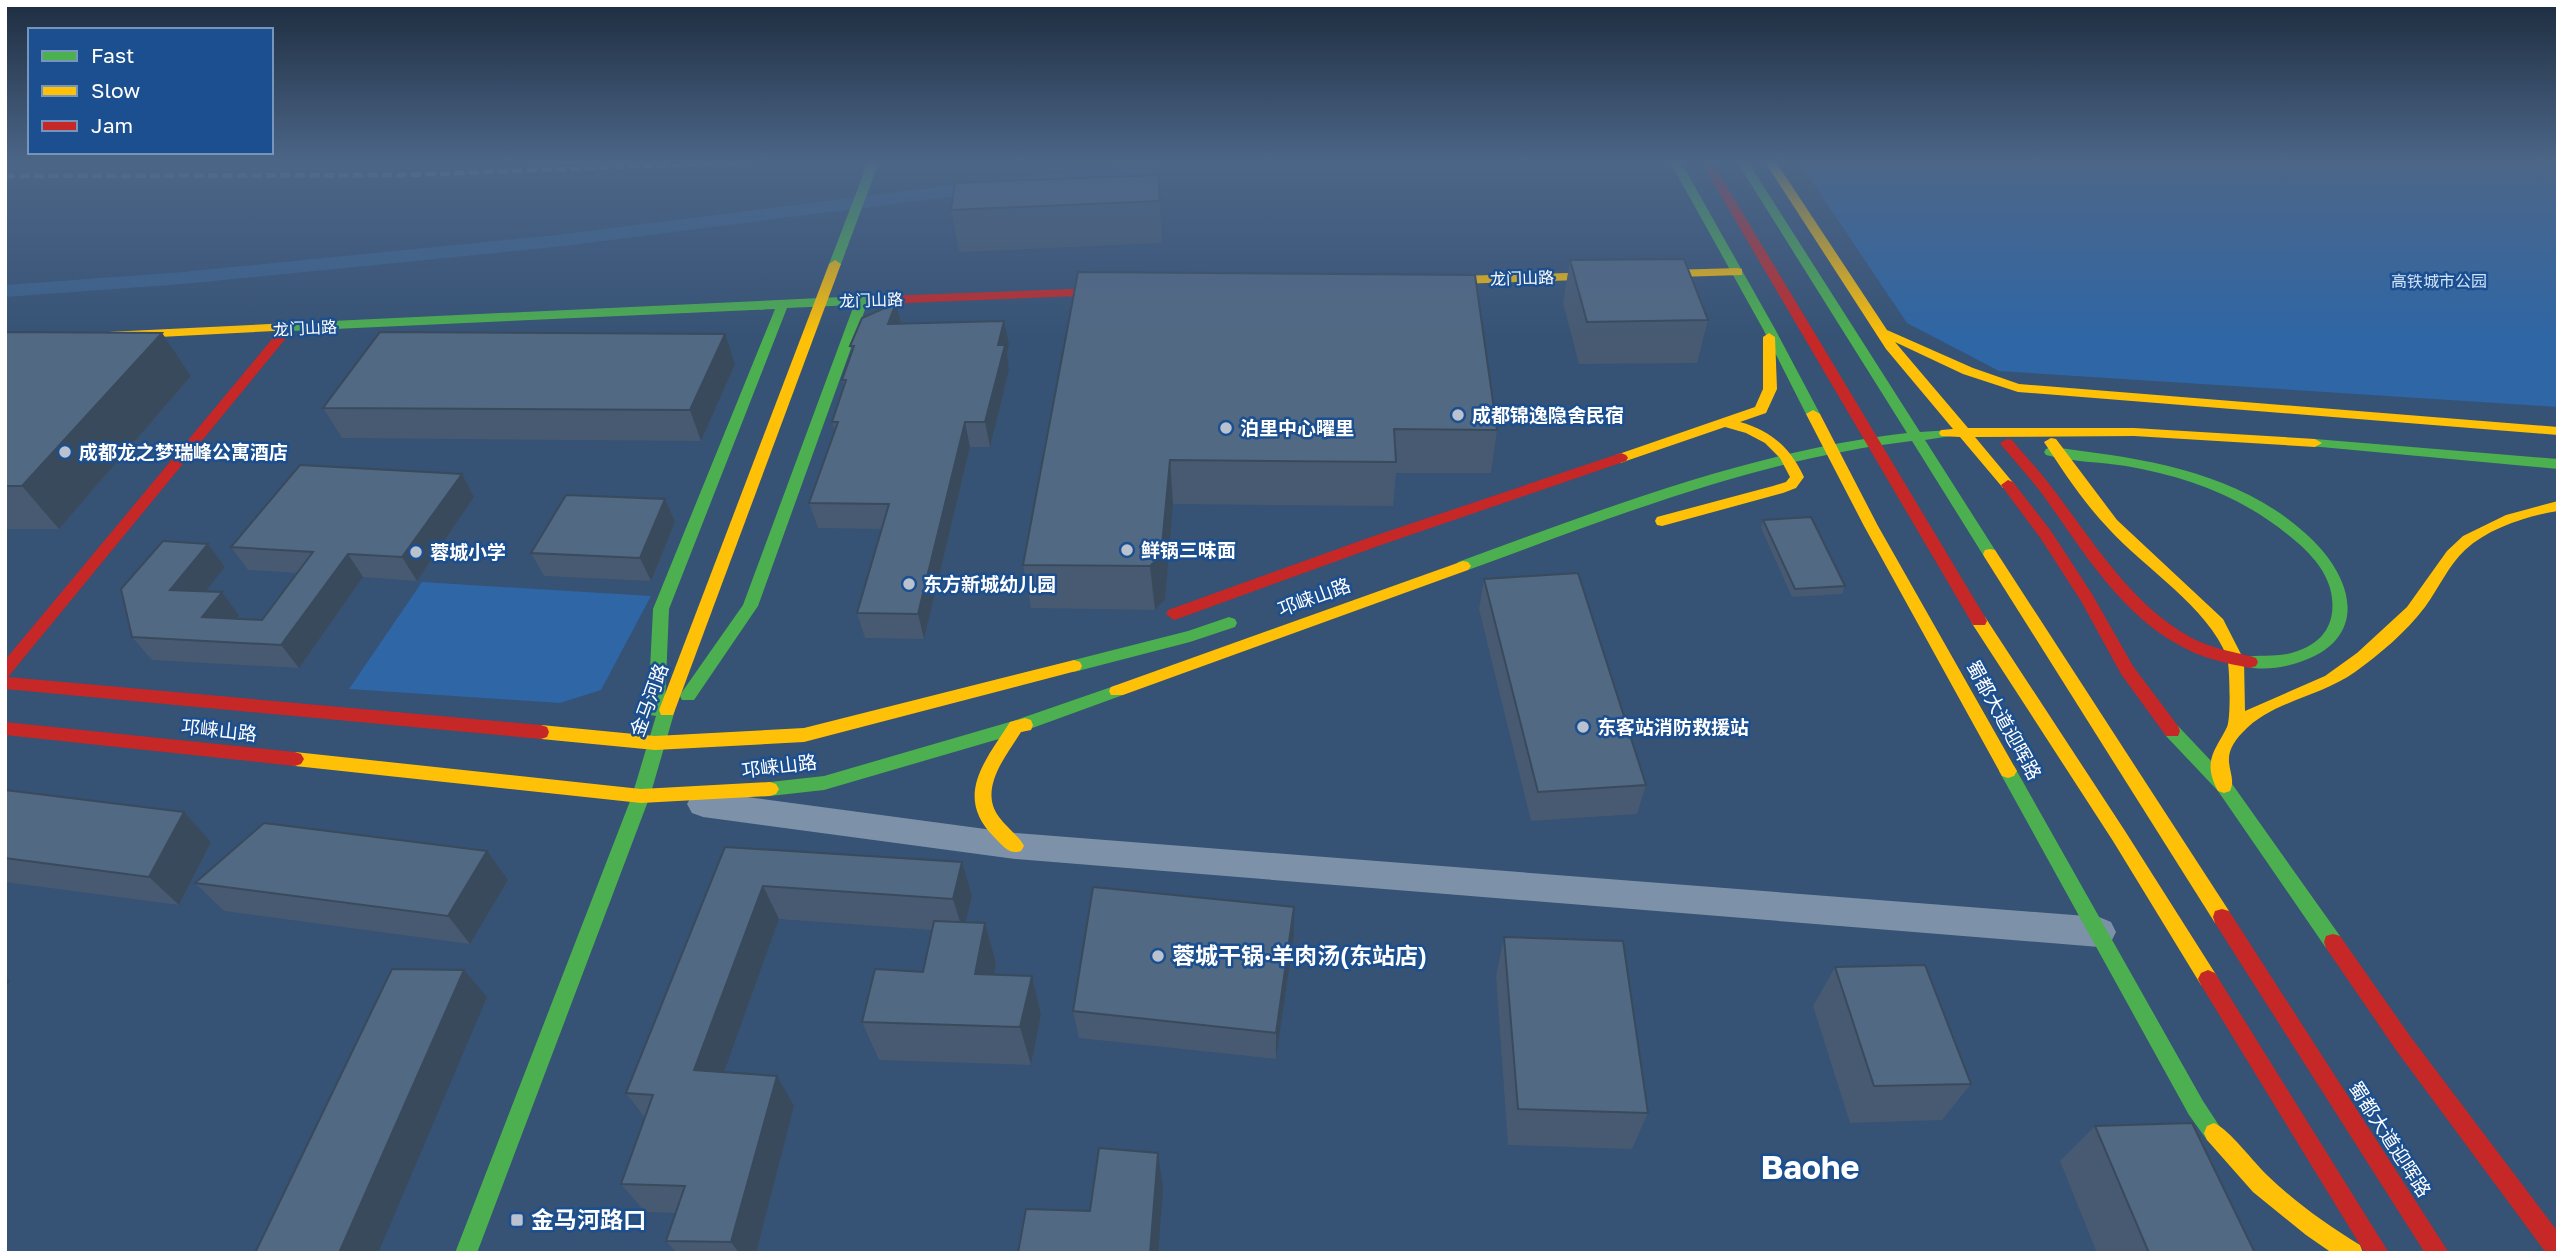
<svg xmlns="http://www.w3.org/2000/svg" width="2563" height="1258" font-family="'Golos Text','Noto Sans SC',sans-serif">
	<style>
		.green { fill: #2f66a5 }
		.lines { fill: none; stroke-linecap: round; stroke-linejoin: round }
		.canal { fill: #3b618d; fill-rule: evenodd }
		.street { fill: #7d92a8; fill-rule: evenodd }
		.fast { fill: #4caf50; fill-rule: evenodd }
		.slow { fill: #ffc107; fill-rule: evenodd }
		.jam { fill: #c62828; fill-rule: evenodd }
		.rail { stroke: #7e92a7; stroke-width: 4.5; stroke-dasharray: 10 4.5; stroke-linecap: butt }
		.wall { fill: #475a72 }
		.shaded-wall { fill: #394a5c }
		.building { fill: #526984; stroke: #394a5c; stroke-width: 2 }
		.poi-dot { fill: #b9c2ce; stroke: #1b4f8f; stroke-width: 2.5 }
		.labels { text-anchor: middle; stroke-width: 5; stroke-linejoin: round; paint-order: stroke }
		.far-street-label { font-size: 16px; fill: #fff; stroke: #1b4f8f }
		.far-park-label { font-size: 16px; fill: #cfe3fa; stroke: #1b4f8f }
		.poi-label { font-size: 19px; font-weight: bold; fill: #fff; stroke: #1b4f8f; text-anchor: start }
		.street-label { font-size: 19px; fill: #fff; stroke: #1b4f8f }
		.near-poi-label { font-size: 23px; font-weight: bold; fill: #fff; stroke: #1b4f8f; text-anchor: start }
		.near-district-label { font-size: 32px; font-weight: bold; fill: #fff; stroke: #1b4f8f }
	</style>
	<rect width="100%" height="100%" fill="#365274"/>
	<g class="green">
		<polygon points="1799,162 2558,162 2558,407 1999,371 1907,323"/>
		<polygon points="422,582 651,596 601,690 560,703 349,689"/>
	</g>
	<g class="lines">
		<g class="canal">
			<polygon points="1140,162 1158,162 1158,170 1149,176 1026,189 1017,183 1026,177 1140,165"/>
			<polygon points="987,181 994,183 996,187 994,191 556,247 183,284 5,297 5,285 183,272 556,235"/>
		</g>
		<polygon class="street" points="703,791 1015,833 2099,917 2111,922 2116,932 2111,942 2099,947 1015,859 703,817 692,813 687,804 692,795"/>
		<g class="fast">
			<polygon points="868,162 879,162 841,264 839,267 831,267 829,264"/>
			<polygon points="1670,162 1681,162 1775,329 1820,414 1818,417 1813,418 1806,414 1763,329"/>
			<path d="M1737,162H1748L1920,432L1951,430L1953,433L1951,436L1925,440L1995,550L1997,554L1995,558H1985L1912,441C1758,459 1613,517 1468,570H1458L1455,566L1458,562C1603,509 1751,451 1907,433Z"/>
			<polygon points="862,296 881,296 887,300 881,304 867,304 758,606 694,700 682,700 680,696 682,692 743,605 854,305 787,308 669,609 665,704 673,705 675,710 650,796 477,1253 455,1253 632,796 656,716 650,715 648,710 653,609 775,309 290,331 284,327 290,323"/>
			<polygon points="2315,439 2558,459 2558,469 2310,446 2308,443"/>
			<path d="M2051,447C2140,458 2235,470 2305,533C2353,575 2373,639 2297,663C2281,668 2261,671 2244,666L2242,662L2244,658C2258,654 2273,657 2287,654C2323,646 2339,623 2330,588C2324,566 2304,547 2287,534C2240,496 2185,476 2126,466C2100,462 2072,462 2046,455L2044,452L2046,449Z"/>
			<polygon points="1229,617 1235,619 1237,623 1235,627 1190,642 1074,672 1068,670 1066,666 1068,662 1074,660 1188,631"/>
			<polygon points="1117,685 1123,687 1125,691 1123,695 1016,734 824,790 770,796 764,794 761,789 764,784 770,782 824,776 1013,721"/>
			<polygon points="2172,724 2178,726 2230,781 2340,936 2342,942 2340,948 2333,950 2326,948 2218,791 2166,736 2164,731 2166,726"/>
			<polygon points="2008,764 2014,766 2203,1101 2224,1133 2221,1140 2214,1143 2207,1140 2189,1115 1999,771 2002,766"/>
		</g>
		<g class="slow">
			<polygon points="1765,162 1776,162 1887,330 1973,368 2019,384 2558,427 2558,435 2018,392 1963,374 1895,342 1968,428 2134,428 2315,439 2322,443 2315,447 2134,436 1975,437 2015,485 2013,488 2003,488 1960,437 1941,436 1939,433 1941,430 1953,429 1886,349"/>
			<polygon points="835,260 841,264 675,710 673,715 661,715 659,710 829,264"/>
			<polygon points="1738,268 1742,269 1742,275 1424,285 1418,281 1424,277"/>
			<polygon points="290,323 294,324 294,330 5,345 5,337"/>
			<path d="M1769,333L1775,337L1777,389L1766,413L1740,422C1772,431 1790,448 1804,477L1796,488L1783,493L1662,526L1657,525L1655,521L1657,517L1773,486L1786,482L1790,477L1780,458L1765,443L1746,433L1725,427L1626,461L1621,463L1614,458L1616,455L1755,407L1763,389V337Z"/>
			<polygon points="1813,410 1820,414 1878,526 2014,766 2017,771 2014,776 2008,778 2002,776 1864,526 1806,414"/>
			<path d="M2051,438L2056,439L2117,520L2223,619L2244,660L2245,711L2325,676L2357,653L2407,607L2447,551L2463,536L2506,515L2558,501V511C2527,516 2489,528 2465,550C2448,566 2439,588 2425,607C2406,632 2380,654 2355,672C2320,697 2272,701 2243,732C2215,760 2239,773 2230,791L2224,793L2218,791C2202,761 2215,751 2227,727C2231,720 2230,666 2227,657C2208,607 2144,568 2108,528C2084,503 2063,471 2044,442Z"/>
			<polygon points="1990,549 1995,550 2229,911 2231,917 2229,923 2222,925 2215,923 1985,558 1983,554 1985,550"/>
			<polygon points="1463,561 1468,562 1471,566 1468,570 1123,695 1111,695 1109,691 1111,687"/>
			<polygon points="1979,615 1985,617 2125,831 2215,973 2218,979 2215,985 2208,988 2201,985 2113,841 1973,625 1971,621 1973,617"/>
			<polygon points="1074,660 1080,662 1082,666 1080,670 804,742 655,750 541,739 535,737 533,732 535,727 541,725 655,736 804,728"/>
			<path d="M1025,718L1031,720L1033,725L1031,730L1021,732C1006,756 978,789 999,817C1006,827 1018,835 1024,846L1021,851C1009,855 1003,846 995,838C953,797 985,761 1010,722Z"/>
			<polygon points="295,752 641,789 770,782 776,784 779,789 776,794 770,796 641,803 295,766 289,764 286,759 289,754"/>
			<path d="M2214,1123C2229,1129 2254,1163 2268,1176C2296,1203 2327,1225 2360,1245L2363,1253H2332L2306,1235L2253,1192L2207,1140L2204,1133L2207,1126Z"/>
		</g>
		<g class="jam">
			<polygon points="1701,162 1712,162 1985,617 1987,621 1985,625 1973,625"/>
			<polygon points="1125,287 1131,291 1129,294 881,304 875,300 881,296"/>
			<polygon points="287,325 291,326 291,332 8,677 541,725 547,727 549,732 547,737 541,739 5,689 5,660 283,326"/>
			<path d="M2007,439L2012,440C2024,455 2038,469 2050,485C2091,538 2129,603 2190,637C2211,649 2233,651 2256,658L2258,662L2256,666L2250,668C2225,663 2201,658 2179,645C2118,612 2080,546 2040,491C2028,476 2015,461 2002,446L2000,443Z"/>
			<polygon points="1621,453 1626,455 1628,458 1626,461 1381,545 1180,618 1174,620 1166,614 1168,610 1371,537"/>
			<polygon points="2008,480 2013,482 2051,531 2092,594 2133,666 2178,726 2180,731 2178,736 2166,736 2121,674 2081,601 2041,539 2001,485"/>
			<polygon points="5,722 295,752 301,754 304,759 301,764 295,766 5,735"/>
			<polygon points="2222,909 2229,911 2449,1253 2425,1253 2215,923 2213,917 2215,911"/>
			<polygon points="2333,934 2340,936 2410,1036 2558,1232 2558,1253 2546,1253 2396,1050 2326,948 2324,942 2326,936"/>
			<polygon points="2208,970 2215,973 2389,1253 2365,1253 2201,985 2198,979 2201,973"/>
		</g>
		<polyline class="rail" points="5,176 408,175 747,162"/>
	</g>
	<g class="wall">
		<polygon points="1158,175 1162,243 959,252 951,210"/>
		<polygon points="1570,260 1708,320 1697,363 1579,364 1563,303"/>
		<polygon points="1078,272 1497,430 1491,473 1396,473 1393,506 1173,504 1165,600 1155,610 1031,608 1023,565"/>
		<polygon points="896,303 901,323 1009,345 1007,353 1009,370 990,447 970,447 924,639 865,638 857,613 881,529 818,528 809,503 835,430 832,422 844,387 842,380 852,353 850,346"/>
		<polygon points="5,332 162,333 191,376 59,529 5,529"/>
		<polygon points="735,364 701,441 342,438 323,408"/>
		<polygon points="462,474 474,497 417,581 363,577 299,668 152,660 132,637 208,544 225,567 205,591 222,592 239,615 237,618 262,620 297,573 248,570 231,547"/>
		<polygon points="665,499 675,522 651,581 544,576 531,553"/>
		<polygon points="1763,520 1845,586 1842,594 1792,597 1761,528"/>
		<polygon points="1484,579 1646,785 1637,814 1531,821 1479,609"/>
		<polygon points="5,790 184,812 211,842 179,905 5,882"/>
		<polygon points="725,847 962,862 972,896 965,922 985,923 996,963 994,974 1032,976 1041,1015 1031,1065 879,1060 862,1022 923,972 932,930 779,919 724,1072 794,1106 756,1253 677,1253 666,1241 676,1213 645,1212 621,1184 645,1118 626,1093"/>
		<polygon points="508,880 470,944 224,911 195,883"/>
		<polygon points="1294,907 1294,935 1276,1059 1079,1038 1073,1011"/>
		<polygon points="1504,937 1648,1113 1632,1149 1508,1145 1496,976"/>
		<polygon points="1835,967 1971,1084 1942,1120 1850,1123 1813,1006"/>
		<polygon points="2095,1126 2255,1253 2097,1253 2060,1161"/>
	</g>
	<g class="shaded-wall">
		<polygon points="5,162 13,162 5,168"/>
		<polygon points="896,303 902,327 888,324"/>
		<polygon points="1004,321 1009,345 1007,353 1009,370 990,447 985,422 998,345"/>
		<polygon points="162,333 191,376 59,529 22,486"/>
		<polygon points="725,334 735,364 701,441 690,410"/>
		<polygon points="965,422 970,447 924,639 918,614"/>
		<polygon points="1170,460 1173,504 1165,600 1155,610 1150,566"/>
		<polygon points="462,474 474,497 417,581 402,557"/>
		<polygon points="665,499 675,522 651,581 640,558"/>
		<polygon points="208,544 225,567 188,613 170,590"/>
		<polygon points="348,554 363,577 299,668 281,645"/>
		<polygon points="222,592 239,615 220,640 202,617"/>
		<polygon points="184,812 211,842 179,905 149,877"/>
		<polygon points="487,851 508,880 470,944 448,916"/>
		<polygon points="962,862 972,896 963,932 953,899"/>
		<polygon points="763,886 779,919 714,1100 694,1070"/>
		<polygon points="1294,907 1294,935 1276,1059 1276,1033"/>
		<polygon points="985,923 996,963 987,1013 975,974"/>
		<polygon points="464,970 487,997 378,1253 339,1253"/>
		<polygon points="1032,976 1041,1015 1031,1065 1020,1027"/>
		<polygon points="5,978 10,981 5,988"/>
		<polygon points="777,1076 794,1106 756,1253 739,1253 731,1242"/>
		<polygon points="1158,1153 1163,1188 1158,1253 1150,1253"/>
	</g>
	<g class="building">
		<polygon points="1158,175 1160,201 951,210 955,183"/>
		<polygon points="1684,259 1708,320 1587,322 1570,260"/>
		<polygon points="1078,272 1475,275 1497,430 1394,429 1396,462 1170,460 1161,556 1150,566 1023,565"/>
		<polygon points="896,303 888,324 1004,321 998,345 1005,345 985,422 965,422 918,614 857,613 889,504 809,503 838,422 832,422 846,380 842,380 854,346 850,346 862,318"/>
		<polygon points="5,332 162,333 22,486 5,486"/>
		<polygon points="380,332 725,334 690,410 323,408"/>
		<polygon points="300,465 462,474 402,557 348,554 281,645 132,637 121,589 163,541 208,544 170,590 222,592 202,617 262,620 313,552 231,547"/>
		<polygon points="566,495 665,499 640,558 531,553"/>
		<polygon points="1811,517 1845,586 1795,589 1763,520"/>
		<polygon points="1578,573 1646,785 1538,792 1484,579"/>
		<polygon points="5,790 184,812 149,877 5,858"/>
		<polygon points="264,823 487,851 448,916 195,883"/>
		<polygon points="725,847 962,862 953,899 763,886 694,1070 777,1076 731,1242 666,1241 685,1186 621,1184 653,1095 626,1093"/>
		<polygon points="1093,887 1294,907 1276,1033 1073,1011"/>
		<polygon points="934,921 985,923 975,974 1032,976 1020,1027 862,1022 875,969 923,972"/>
		<polygon points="1504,937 1623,941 1648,1113 1518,1109"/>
		<polygon points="1925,965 1971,1084 1874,1086 1835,967"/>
		<polygon points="392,969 464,970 339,1253 255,1253"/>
		<polygon points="2192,1123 2255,1253 2149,1253 2095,1126"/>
		<polygon points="1099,1148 1158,1153 1150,1253 1018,1253 1026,1209 1090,1211"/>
	</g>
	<linearGradient id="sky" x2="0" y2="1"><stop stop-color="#1e2d40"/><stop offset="0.48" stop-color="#4c6688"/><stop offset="1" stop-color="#4c6688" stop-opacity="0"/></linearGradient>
	<rect width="2563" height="338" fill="url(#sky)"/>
	<g class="poi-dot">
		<circle cx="1458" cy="415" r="7"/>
		<circle cx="1226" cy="428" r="7"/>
		<circle cx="65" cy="452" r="7"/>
		<circle cx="1127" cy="550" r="7"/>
		<circle cx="416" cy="552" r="7"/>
		<circle cx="909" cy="584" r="7"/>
		<circle cx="1583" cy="727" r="7"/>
		<circle cx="1158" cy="956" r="7"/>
		<rect x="510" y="1213" width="14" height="14" rx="3.5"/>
	</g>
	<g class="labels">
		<g class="far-street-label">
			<text transform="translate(1522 278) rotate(-2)" y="6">龙门山路</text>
			<text transform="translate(871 300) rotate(-2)" y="6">龙门山路</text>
			<text transform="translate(305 328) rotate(-3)" y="6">龙门山路</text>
		</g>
		<g class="far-park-label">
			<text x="2439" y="287">高铁城市公园</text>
		</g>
		<g class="poi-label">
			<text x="1472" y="422">成都锦逸隐舍民宿</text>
			<text x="1240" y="435">泊里中心曜里</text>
			<text x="79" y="459">成都龙之梦瑞峰公寓酒店</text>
			<text x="1141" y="557">鲜锅三味面</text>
			<text x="430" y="559">蓉城小学</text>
			<text x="923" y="591">东方新城幼儿园</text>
			<text x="1597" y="734">东客站消防救援站</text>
		</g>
		<g class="street-label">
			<text transform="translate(1314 597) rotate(-20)" y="7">邛崃山路</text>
			<text transform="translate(649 700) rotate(-70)" y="7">金马河路</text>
			<text transform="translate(2004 720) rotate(61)" y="7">蜀都大道迎晖路</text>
			<text transform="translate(219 730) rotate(6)" y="7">邛崃山路</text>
			<text transform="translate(779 766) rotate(-7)" y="7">邛崃山路</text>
			<text transform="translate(2390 1139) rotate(57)" y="7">蜀都大道迎晖路</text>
		</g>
		<g class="near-poi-label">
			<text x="1172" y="964">蓉城干锅·羊肉汤(东站店)</text>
			<text x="531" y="1228">金马河路口</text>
		</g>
		<g class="near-district-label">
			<text x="1810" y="1179">Baohe</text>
		</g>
	</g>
	<rect width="2563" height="1258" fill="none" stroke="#ffffff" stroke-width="14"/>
	<rect x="28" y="28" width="245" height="126" fill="#1b4f8f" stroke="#7695bc" stroke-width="2"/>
	<rect x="42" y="51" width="35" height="10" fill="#4caf50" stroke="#7695bc" stroke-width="2"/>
	<text x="91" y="63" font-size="21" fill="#ffffff">Fast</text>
	<rect x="42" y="86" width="35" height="10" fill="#ffc107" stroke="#7695bc" stroke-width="2"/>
	<text x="91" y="98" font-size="21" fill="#ffffff">Slow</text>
	<rect x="42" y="121" width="35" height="10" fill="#c62828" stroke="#7695bc" stroke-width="2"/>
	<text x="91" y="133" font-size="21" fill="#ffffff">Jam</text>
</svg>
